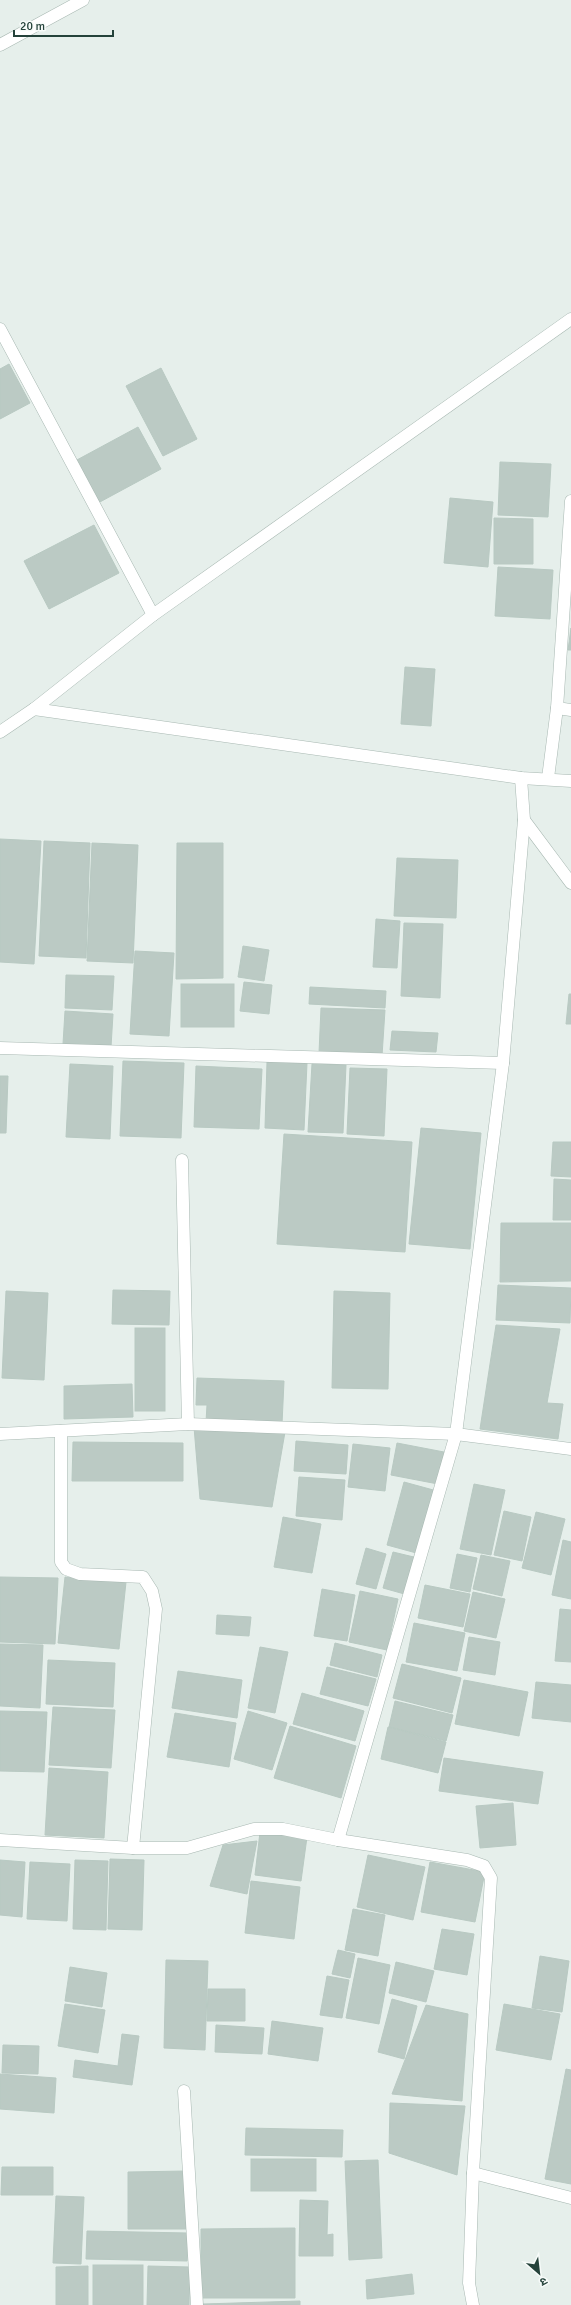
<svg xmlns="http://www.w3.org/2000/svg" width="571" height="2305" font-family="Signika,'Noto Sans Devanagari',sans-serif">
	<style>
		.building { fill: #bbcac4; stroke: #b8c9c2 }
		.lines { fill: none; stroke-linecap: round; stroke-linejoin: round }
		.minor-casing { stroke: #a8b8b2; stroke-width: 13 }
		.tertiary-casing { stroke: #a8b8b2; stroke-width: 13 }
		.minor { stroke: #fff; stroke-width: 12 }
		.tertiary { stroke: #fff; stroke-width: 12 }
	</style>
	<rect width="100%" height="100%" fill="#e6efeb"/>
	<g class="building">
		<polygon points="9,364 30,403 0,419 0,369"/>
		<polygon points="161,368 197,439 163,456 126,386"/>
		<polygon points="138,427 161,469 98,503 75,461"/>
		<polygon points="500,462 551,464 548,517 498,515"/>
		<polygon points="450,498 493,502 488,567 444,563"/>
		<polygon points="494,518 533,519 533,564 494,564"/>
		<polygon points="94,525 119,573 49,609 24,561"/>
		<polygon points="498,567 553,570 550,619 495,616"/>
		<polygon points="571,628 571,650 568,650"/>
		<polygon points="405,667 435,669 431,726 401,724"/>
		<polygon points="0,839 41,841 34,964 0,962"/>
		<polygon points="44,841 90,843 86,958 39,956"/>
		<polygon points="92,843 138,845 133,963 87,961"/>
		<polygon points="177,843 223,843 223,978 176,979"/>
		<polygon points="397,858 458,860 456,918 394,916"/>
		<polygon points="376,919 400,921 397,968 373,967"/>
		<polygon points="404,923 443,924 440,998 401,996"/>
		<polygon points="243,946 269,950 264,981 238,977"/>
		<polygon points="135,951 174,953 169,1036 130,1034"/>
		<polygon points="66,975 114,976 112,1010 65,1008"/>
		<polygon points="244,982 272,985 269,1014 240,1011"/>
		<rect x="181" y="984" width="53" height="43"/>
		<polygon points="310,987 386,991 385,1008 309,1004"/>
		<polygon points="569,994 571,994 571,1024 566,1024"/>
		<polygon points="321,1008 385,1010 382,1056 319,1053"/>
		<polygon points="65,1011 113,1014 111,1047 63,1044"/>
		<polygon points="392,1031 438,1033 436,1052 390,1050"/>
		<polygon points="123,1061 184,1063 181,1138 120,1136"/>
		<polygon points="267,1062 307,1063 304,1130 265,1128"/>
		<polygon points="70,1064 113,1066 110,1139 66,1137"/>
		<polygon points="312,1064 346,1065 343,1133 308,1132"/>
		<polygon points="196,1066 262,1069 259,1129 194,1127"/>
		<polygon points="350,1068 387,1069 384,1136 347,1134"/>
		<polygon points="0,1076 8,1076 6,1133 0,1133"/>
		<polygon points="421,1128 481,1133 470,1249 409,1244"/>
		<polygon points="284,1134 412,1142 405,1252 277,1244"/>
		<polygon points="553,1142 571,1142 571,1177 551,1176"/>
		<polygon points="554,1179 571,1180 571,1220 553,1220"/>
		<polygon points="501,1223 571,1223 571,1281 500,1282"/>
		<polygon points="498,1285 571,1288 570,1323 496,1320"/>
		<polygon points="113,1290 170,1291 169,1325 112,1324"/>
		<polygon points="6,1291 48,1293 44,1380 2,1378"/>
		<polygon points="334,1291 390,1293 388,1389 332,1388"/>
		<polygon points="496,1325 560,1329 547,1403 563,1404 558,1439 480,1429"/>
		<rect x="135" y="1328" width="30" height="83"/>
		<polygon points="197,1378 284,1381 282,1424 206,1422 207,1405 196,1405"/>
		<polygon points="132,1384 133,1417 64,1419 64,1386"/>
		<polygon points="194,1427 285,1432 272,1507 200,1499"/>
		<polygon points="296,1441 348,1445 346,1474 294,1471"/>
		<polygon points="73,1442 183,1443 183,1481 72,1481"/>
		<polygon points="397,1443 444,1452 438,1484 391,1475"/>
		<polygon points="353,1444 390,1448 385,1491 348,1487"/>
		<polygon points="299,1477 345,1480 342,1520 296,1516"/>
		<polygon points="404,1482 437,1491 420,1554 387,1545"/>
		<polygon points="474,1484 505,1490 491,1555 460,1549"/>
		<polygon points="504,1511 531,1517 522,1561 494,1555"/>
		<polygon points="536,1512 565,1519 551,1575 522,1568"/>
		<polygon points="283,1517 321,1524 312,1573 274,1567"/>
		<polygon points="563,1540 571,1542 571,1599 552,1595"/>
		<polygon points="366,1548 386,1554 376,1589 356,1584"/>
		<polygon points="393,1552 418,1558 408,1595 383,1588"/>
		<polygon points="457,1554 477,1558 470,1592 450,1588"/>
		<polygon points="481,1555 510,1561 502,1596 473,1589"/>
		<polygon points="0,1577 58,1578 55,1644 0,1642"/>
		<polygon points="65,1577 126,1582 119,1649 58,1643"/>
		<polygon points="425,1585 470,1594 463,1627 418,1618"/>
		<polygon points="322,1589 355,1595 347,1641 314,1636"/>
		<polygon points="360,1591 398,1599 387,1650 349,1642"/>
		<polygon points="473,1592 505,1599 496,1638 464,1631"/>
		<polygon points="560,1609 571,1610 571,1662 555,1661"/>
		<polygon points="217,1615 251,1617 249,1636 216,1634"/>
		<polygon points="414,1623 465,1633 457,1671 406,1662"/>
		<polygon points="469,1637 500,1642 495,1675 463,1670"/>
		<polygon points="335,1643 382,1655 377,1677 330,1665"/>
		<polygon points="0,1644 43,1645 40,1708 0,1706"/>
		<polygon points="260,1647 288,1652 275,1713 248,1708"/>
		<polygon points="48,1660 115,1663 113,1707 46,1704"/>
		<polygon points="402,1664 461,1678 452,1713 393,1698"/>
		<polygon points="327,1667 376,1679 368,1706 320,1694"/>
		<polygon points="178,1671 242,1680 237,1718 172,1708"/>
		<polygon points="464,1680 528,1692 519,1736 455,1724"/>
		<polygon points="536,1682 571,1685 571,1722 532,1718"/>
		<polygon points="302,1693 364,1711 355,1741 293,1724"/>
		<polygon points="395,1701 453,1715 446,1741 389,1727"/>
		<polygon points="53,1707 115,1710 111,1768 49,1765"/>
		<polygon points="0,1711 47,1712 44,1772 0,1771"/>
		<polygon points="248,1711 287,1723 272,1770 234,1759"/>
		<polygon points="175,1713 236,1723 229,1767 167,1757"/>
		<polygon points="290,1726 356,1746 341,1798 274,1778"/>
		<polygon points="388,1727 446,1742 438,1773 381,1759"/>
		<polygon points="444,1758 543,1772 538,1804 439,1791"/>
		<polygon points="49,1768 108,1772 104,1838 45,1835"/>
		<polygon points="513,1803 516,1845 480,1848 476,1806"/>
		<polygon points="260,1832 307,1837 301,1881 255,1875"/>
		<polygon points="257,1841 247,1894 210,1886 223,1845"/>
		<polygon points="368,1855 425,1867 413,1920 357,1907"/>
		<polygon points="110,1859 144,1860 142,1930 108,1929"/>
		<polygon points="0,1860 25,1862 22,1917 0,1915"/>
		<polygon points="75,1860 108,1861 106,1930 73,1929"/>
		<polygon points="30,1862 70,1864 67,1921 27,1919"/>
		<polygon points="430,1862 485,1872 475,1922 421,1912"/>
		<polygon points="251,1881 300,1887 294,1939 245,1933"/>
		<polygon points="353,1909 385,1915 378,1956 345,1950"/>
		<polygon points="442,1929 474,1934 467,1975 434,1969"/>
		<polygon points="338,1950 355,1954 350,1978 332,1974"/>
		<polygon points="540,1956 569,1961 562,2012 532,2008"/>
		<polygon points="358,1958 390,1965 379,2024 346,2018"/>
		<polygon points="166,1960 208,1961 205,2050 164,2048"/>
		<polygon points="396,1962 434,1971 426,2002 389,1993"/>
		<polygon points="70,1967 107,1973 102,2007 65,2001"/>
		<polygon points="327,1976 349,1980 342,2018 320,2015"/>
		<polygon points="208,1989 245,1989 245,2021 207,2021"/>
		<polygon points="392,1999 417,2006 404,2059 378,2052"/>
		<polygon points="65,2004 105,2010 98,2053 58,2046"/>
		<polygon points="504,2004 560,2014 551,2060 496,2050"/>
		<polygon points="426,2005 468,2014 462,2101 392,2094"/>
		<polygon points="272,2021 323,2028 318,2061 268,2054"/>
		<polygon points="216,2025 264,2028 262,2054 215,2052"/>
		<polygon points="122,2034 139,2036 132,2085 73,2077 75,2060 118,2066"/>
		<polygon points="3,2045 39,2046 38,2074 2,2073"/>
		<polygon points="566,2069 571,2070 571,2184 545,2179"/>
		<polygon points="0,2074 56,2078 54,2113 0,2109"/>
		<polygon points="390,2103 465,2106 457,2175 389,2153"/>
		<polygon points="246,2128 343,2130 342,2157 245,2155"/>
		<rect x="251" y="2159" width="65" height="32"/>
		<polygon points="378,2160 382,2258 349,2260 345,2161"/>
		<polygon points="2,2167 53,2167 53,2195 1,2195"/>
		<polygon points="186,2171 186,2229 128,2229 128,2172"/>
		<polygon points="56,2196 84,2197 81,2264 53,2263"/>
		<polygon points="300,2200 328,2201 327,2235 333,2234 333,2256 299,2256"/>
		<polygon points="295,2228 295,2298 201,2298 201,2229"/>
		<polygon points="87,2231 188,2233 187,2261 86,2259"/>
		<rect x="93" y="2265" width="50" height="40"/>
		<polygon points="88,2266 88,2305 56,2305 56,2267"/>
		<polygon points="148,2266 190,2267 189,2305 147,2305"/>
		<polygon points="412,2274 414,2294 367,2299 366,2280"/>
		<polygon points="300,2301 300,2305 203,2305 203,2304"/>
	</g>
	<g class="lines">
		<g class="minor-casing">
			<g id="minor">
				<polyline points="0,45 83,0"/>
				<polyline points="0,329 153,615"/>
				<polyline points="557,708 571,710"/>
				<polyline points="34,709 521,778 571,781"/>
				<polyline points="548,778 557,708 571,501"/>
				<polyline points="524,820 571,883"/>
				<polyline points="0,1048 503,1063"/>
				<polyline points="182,1160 188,1424"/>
				<polyline points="61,1431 61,1562 66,1569 80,1574 143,1577 152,1591 156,1609 133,1848"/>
				<polyline points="0,1434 188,1424 456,1434 571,1449"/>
				<polyline points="0,1840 133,1848 187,1848 254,1829 283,1829 338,1840 467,1860 484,1866 491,1878 473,2173 469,2283 473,2305"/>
				<polyline points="338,1840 456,1434 503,1063 524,820 521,778"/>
				<polyline points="184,2091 197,2305"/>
				<polyline points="473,2173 571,2198"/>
			</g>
		</g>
		<g class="tertiary-casing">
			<polyline id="tertiary" points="0,732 34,709 153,615 571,319"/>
		</g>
		<use href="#minor" class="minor"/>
		<use href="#tertiary" class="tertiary"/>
	</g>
	<g transform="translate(539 2273) rotate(152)" stroke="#f7fbf9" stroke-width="3" paint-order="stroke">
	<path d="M0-3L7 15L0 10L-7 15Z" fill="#24423a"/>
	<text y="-6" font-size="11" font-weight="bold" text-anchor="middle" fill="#24423a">उ</text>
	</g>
	<path d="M14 30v6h99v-6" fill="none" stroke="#24423a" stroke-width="2"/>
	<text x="20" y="30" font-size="12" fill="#24423a" stroke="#f7fbf9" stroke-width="3" paint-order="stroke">20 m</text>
</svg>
